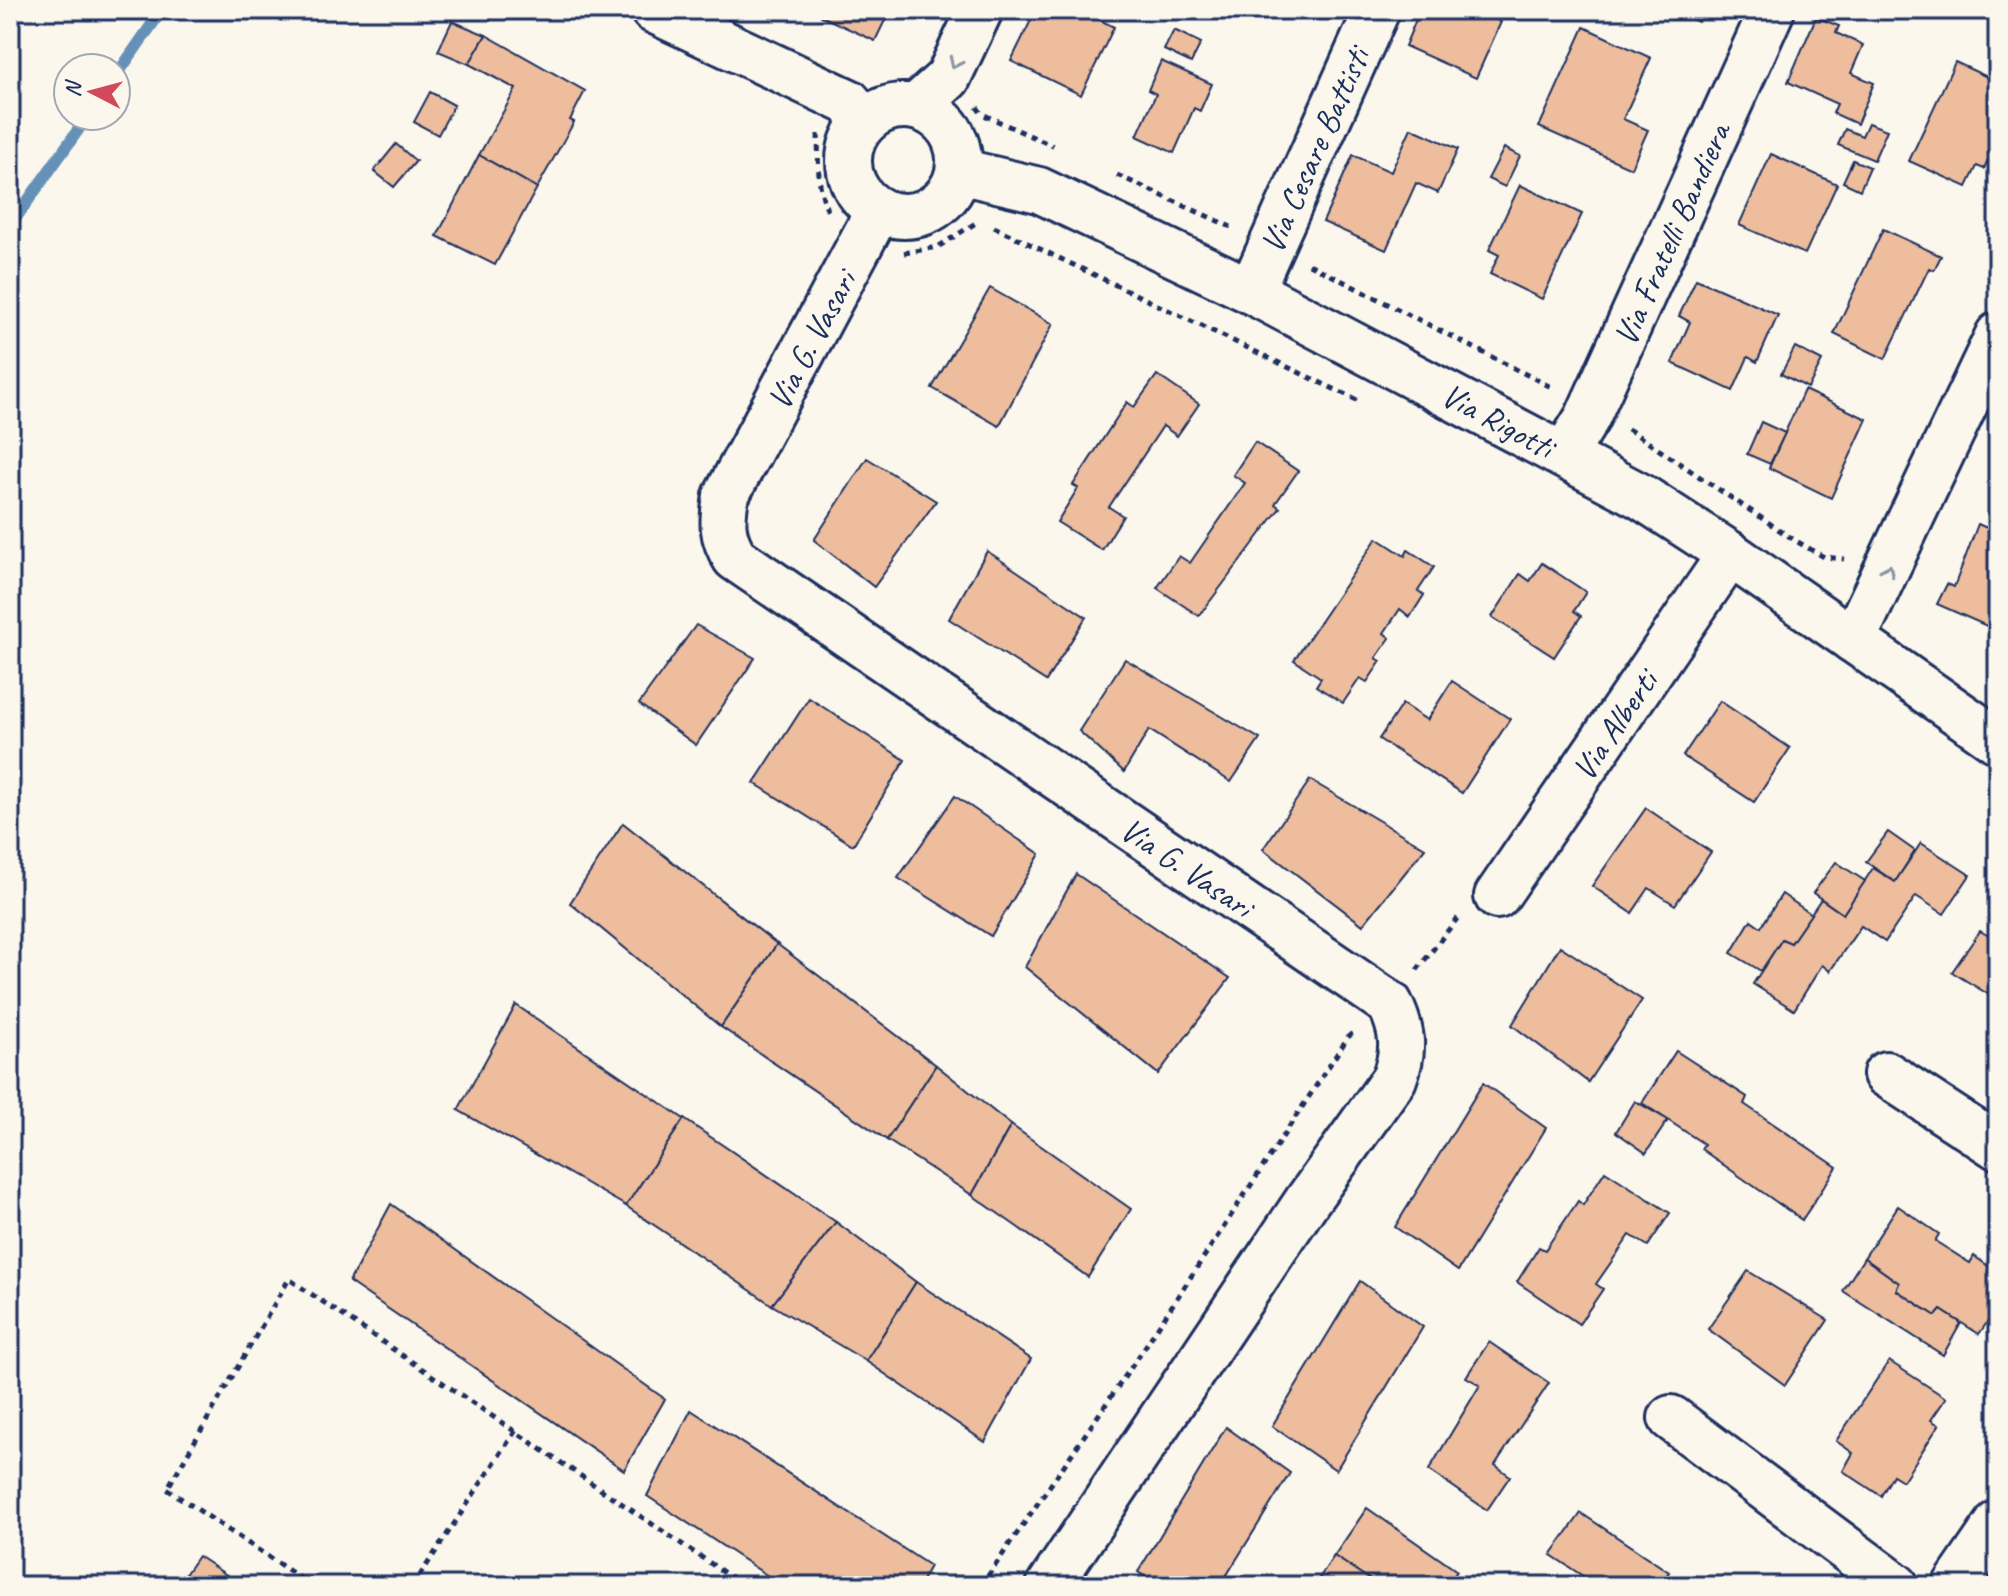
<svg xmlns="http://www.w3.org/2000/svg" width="2008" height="1596" font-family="Caveat,sans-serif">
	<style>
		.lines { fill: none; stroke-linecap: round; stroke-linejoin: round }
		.stream { stroke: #6591b9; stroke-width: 12 }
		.building { fill: #edbd9d; stroke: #1b2f5e; stroke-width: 2 }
		.street-casing { stroke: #1b2f5e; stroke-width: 50 }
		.path { stroke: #1b2f5e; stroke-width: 5; stroke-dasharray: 6 6; stroke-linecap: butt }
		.street { stroke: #fbf7ec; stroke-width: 44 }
		.oneway { stroke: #8b93a5 }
		.labels { text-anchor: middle; stroke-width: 7; stroke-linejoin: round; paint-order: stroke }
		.street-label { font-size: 34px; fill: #1b2f5e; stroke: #fbf7ec }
	</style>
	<rect width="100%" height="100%" fill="#fbf7ec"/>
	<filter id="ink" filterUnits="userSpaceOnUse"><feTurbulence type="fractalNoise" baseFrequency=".0125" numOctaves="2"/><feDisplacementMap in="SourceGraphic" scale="16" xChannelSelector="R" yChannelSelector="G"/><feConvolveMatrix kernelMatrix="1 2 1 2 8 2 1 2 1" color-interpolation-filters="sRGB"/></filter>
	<g filter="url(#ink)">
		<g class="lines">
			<g class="stream">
				<polyline points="116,76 162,10"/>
				<polyline points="10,226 88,116"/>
			</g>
		</g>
		<g class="building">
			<polygon points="824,10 890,10 875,41 821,16"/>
			<polygon points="1036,10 1080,10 1114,27 1081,95 1011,61"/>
			<polygon points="1219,10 1247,10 1242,21"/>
			<polygon points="1420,10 1475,10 1501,22 1476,78 1405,46"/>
			<polygon points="1671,10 1703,10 1698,22"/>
			<polygon points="1816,17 1839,26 1836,33 1863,45 1851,73 1874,83 1857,124 1833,113 1837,104 1788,82"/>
			<polygon points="452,21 486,35 469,64 438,51"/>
			<polygon points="1584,27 1651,58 1623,119 1648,130 1631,168 1539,127"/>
			<polygon points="1174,30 1201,43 1191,63 1164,50"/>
			<polygon points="486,35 585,91 570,120 574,122 537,188 479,155 516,89 469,64"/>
			<polygon points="1161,61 1212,84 1200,111 1194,108 1174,153 1137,136 1156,94 1148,90"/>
			<polygon points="1955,62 1998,82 1998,139 1984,169 1977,166 1967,187 1909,161"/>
			<polygon points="430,92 454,105 438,135 414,122"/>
			<polygon points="1868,123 1887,130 1874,160 1838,145 1845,129 1862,136"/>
			<polygon points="1411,128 1458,149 1438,193 1416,183 1386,250 1323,222 1353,155 1391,172"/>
			<polygon points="396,144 416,161 394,187 374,171"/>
			<polygon points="1504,148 1520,156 1505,187 1488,179"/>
			<polygon points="1771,154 1837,184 1805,254 1739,225"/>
			<polygon points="479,155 537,188 495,265 437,236"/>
			<polygon points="1853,160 1870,167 1860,190 1843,182"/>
			<polygon points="1520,185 1582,214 1542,299 1490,274 1499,255 1489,250"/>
			<polygon points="1883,229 1941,256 1934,270 1929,268 1885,359 1834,334"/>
			<polygon points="1696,279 1778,315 1757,362 1748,357 1733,391 1672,363 1690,322 1679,316"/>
			<polygon points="990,288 1053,324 999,426 932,388"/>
			<polygon points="1795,347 1822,361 1808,388 1781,374"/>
			<polygon points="1157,375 1199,404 1177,436 1163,426 1109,507 1123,516 1102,550 1057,522 1078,488 1073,485 1127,402 1134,407"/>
			<polygon points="1804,390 1867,419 1831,498 1769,468"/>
			<polygon points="1761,422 1785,433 1770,464 1747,454"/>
			<polygon points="1255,442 1298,471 1275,504 1280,508 1199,616 1157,588 1179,556 1190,563 1245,483 1233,475"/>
			<polygon points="867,458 936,501 874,587 814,540"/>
			<polygon points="1978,524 1998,533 1998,631 1937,604 1947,584 1954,587"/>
			<polygon points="1377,538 1405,556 1408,550 1434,567 1418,591 1424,595 1410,617 1400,609 1384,633 1390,638 1376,658 1381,661 1367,682 1360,678 1343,703 1316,686 1321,678 1294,660"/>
			<polygon points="987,551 1086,617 1046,681 949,619"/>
			<polygon points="1542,563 1586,592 1574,611 1581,616 1554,657 1492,617 1520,574 1530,581"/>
			<polygon points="696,625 755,658 696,745 639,704"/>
			<polygon points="1125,659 1260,739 1231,782 1149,730 1124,772 1079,731"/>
			<polygon points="1452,681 1510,719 1462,793 1379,739 1402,704 1427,720"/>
			<polygon points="809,698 905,760 853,845 754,783"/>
			<polygon points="1720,701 1790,748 1754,802 1683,756"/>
			<polygon points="1310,780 1425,848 1363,925 1263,849"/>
			<polygon points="955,796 1040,854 991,936 898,878"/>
			<polygon points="1646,808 1711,852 1675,905 1649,888 1632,913 1592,886"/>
			<polygon points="623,823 777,944 721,1027 570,903"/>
			<polygon points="1888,832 1915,851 1895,882 1866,862"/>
			<polygon points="1921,843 1970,875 1944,914 1916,896 1885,942 1861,926 1830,971 1822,965 1794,1010 1753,984 1782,939 1791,943 1821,899 1843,914 1873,868 1895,882"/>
			<polygon points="1836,862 1865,881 1843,914 1813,893"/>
			<polygon points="1076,874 1230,978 1158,1074 1025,967"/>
			<polygon points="1782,894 1811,914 1791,943 1782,939 1761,971 1731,953 1751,920 1761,927"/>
			<polygon points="1980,931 1998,941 1998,986 1991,996 1952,972"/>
			<polygon points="777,944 936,1065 887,1140 721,1027"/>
			<polygon points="1560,946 1642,1000 1588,1082 1512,1025"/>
			<polygon points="516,1005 684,1119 626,1206 458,1110"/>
			<polygon points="1676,1051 1747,1097 1744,1104 1837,1167 1802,1220 1701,1149 1704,1144 1642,1103"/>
			<polygon points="936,1065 1011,1125 972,1195 887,1140"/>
			<polygon points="1483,1083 1546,1128 1458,1271 1395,1227"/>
			<polygon points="1635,1101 1668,1120 1646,1153 1616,1132"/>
			<polygon points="684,1119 836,1222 772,1305 626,1206"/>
			<polygon points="1011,1125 1131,1209 1088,1277 972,1195"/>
			<polygon points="1605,1171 1670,1213 1648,1246 1630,1235 1596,1284 1603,1289 1579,1324 1517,1282 1539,1247 1545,1250 1578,1201 1583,1205"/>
			<polygon points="391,1204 665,1399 624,1470 349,1282"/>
			<polygon points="1898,1206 1939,1234 1935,1241 1970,1263 1974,1256 1998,1273 1998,1307 1979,1334 1941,1310 1936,1316 1896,1290 1899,1283 1864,1258"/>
			<polygon points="836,1222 916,1282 866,1361 772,1305"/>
			<polygon points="1864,1258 1899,1283 1896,1290 1936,1316 1941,1310 1961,1323 1943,1355 1843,1291"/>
			<polygon points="1748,1271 1828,1320 1785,1385 1708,1329"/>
			<polygon points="1360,1281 1423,1327 1336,1470 1272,1426"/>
			<polygon points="916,1282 1031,1359 985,1442 866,1361"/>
			<polygon points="1489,1342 1549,1383 1495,1465 1510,1476 1487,1510 1429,1470 1480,1385 1466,1377"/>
			<polygon points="1889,1361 1946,1398 1931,1420 1939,1425 1903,1481 1893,1475 1881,1496 1843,1471 1853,1453 1836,1441"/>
			<polygon points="691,1410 930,1566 919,1586 783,1586 647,1496"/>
			<polygon points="1226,1427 1290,1473 1220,1586 1159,1586 1138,1572"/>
			<polygon points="1367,1508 1457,1571 1447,1586 1379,1586 1334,1556"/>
			<polygon points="1581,1513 1669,1572 1659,1586 1598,1586 1551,1555"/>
			<polygon points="198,1556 243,1586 177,1586"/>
			<polygon points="1334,1556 1372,1581 1368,1586 1314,1586"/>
		</g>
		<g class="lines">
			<g class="street-casing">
				<g id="street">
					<polyline points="653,10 849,102 865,122"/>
					<circle cx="904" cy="161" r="55"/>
					<polyline points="916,107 948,78 980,10"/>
					<polyline points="959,171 1039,190 1251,291 1642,497 1730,554 1998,741"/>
					<path d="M878,211L726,496C722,521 721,536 735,558L1390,1004C1403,1031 1405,1050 1394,1079L1307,1201L1049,1586"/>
					<polyline points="1251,291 1377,10"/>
					<polyline points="1564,455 1587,418 1772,10"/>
					<polyline points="1853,640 1998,335"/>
					<polyline points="1497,896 1730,554"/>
					<polyline points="1886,1074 1998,1147"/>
					<polyline points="1671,1418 1896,1586"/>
					<polyline points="1955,1586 1998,1523"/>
				</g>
			</g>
			<g class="path">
				<polyline points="977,107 982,114 1053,146"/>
				<path d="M818,134C819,161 816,186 828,211"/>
				<polyline points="1117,175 1231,227"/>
				<polyline points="994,227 1357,400"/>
				<polyline points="904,253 938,247 977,222"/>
				<polyline points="1309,264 1553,388"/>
				<polyline points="1628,429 1796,541 1824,557 1844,559"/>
				<polyline points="1417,970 1460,915"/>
				<polyline points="312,1586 167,1489 289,1279 744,1586"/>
				<polyline points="413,1586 516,1430"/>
				<polyline points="981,1586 1139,1356 1348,1037 1356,1030"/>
			</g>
			<use href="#street" class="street"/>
		</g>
		<defs><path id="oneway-chevron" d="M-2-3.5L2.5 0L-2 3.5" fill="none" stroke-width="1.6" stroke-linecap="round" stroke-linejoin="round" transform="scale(2)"/></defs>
		<g class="oneway">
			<use href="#oneway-chevron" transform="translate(955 63) rotate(115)"/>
			<use href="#oneway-chevron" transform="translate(1888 570) rotate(-65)"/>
		</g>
	</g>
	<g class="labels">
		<g class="street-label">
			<text transform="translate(1314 150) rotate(-66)" y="12">Via Cesare Battisti</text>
			<text transform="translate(1671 234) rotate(-66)" y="12">Via Fratelli Bandiera</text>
			<text transform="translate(811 340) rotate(-62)" y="12">Via G. Vasari</text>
			<text transform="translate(1498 420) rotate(28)" y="12">Via Rigotti</text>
			<text transform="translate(1614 725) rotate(-56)" y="12">Via Alberti</text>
			<text transform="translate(1187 867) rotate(34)" y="12">Via G. Vasari</text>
		</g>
	</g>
	<rect width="2008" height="1596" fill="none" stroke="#fbf7ec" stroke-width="40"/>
	<rect x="20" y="20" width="1968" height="1556" fill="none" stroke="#1b2f5e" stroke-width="3" filter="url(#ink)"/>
	<g transform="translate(92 92) rotate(276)"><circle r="38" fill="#fbf7ec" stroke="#a1a7b3" stroke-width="2"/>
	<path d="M0-6L14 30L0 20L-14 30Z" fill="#d1495b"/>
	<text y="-12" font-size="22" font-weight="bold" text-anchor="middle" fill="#1b2f5e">N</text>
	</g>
</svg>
